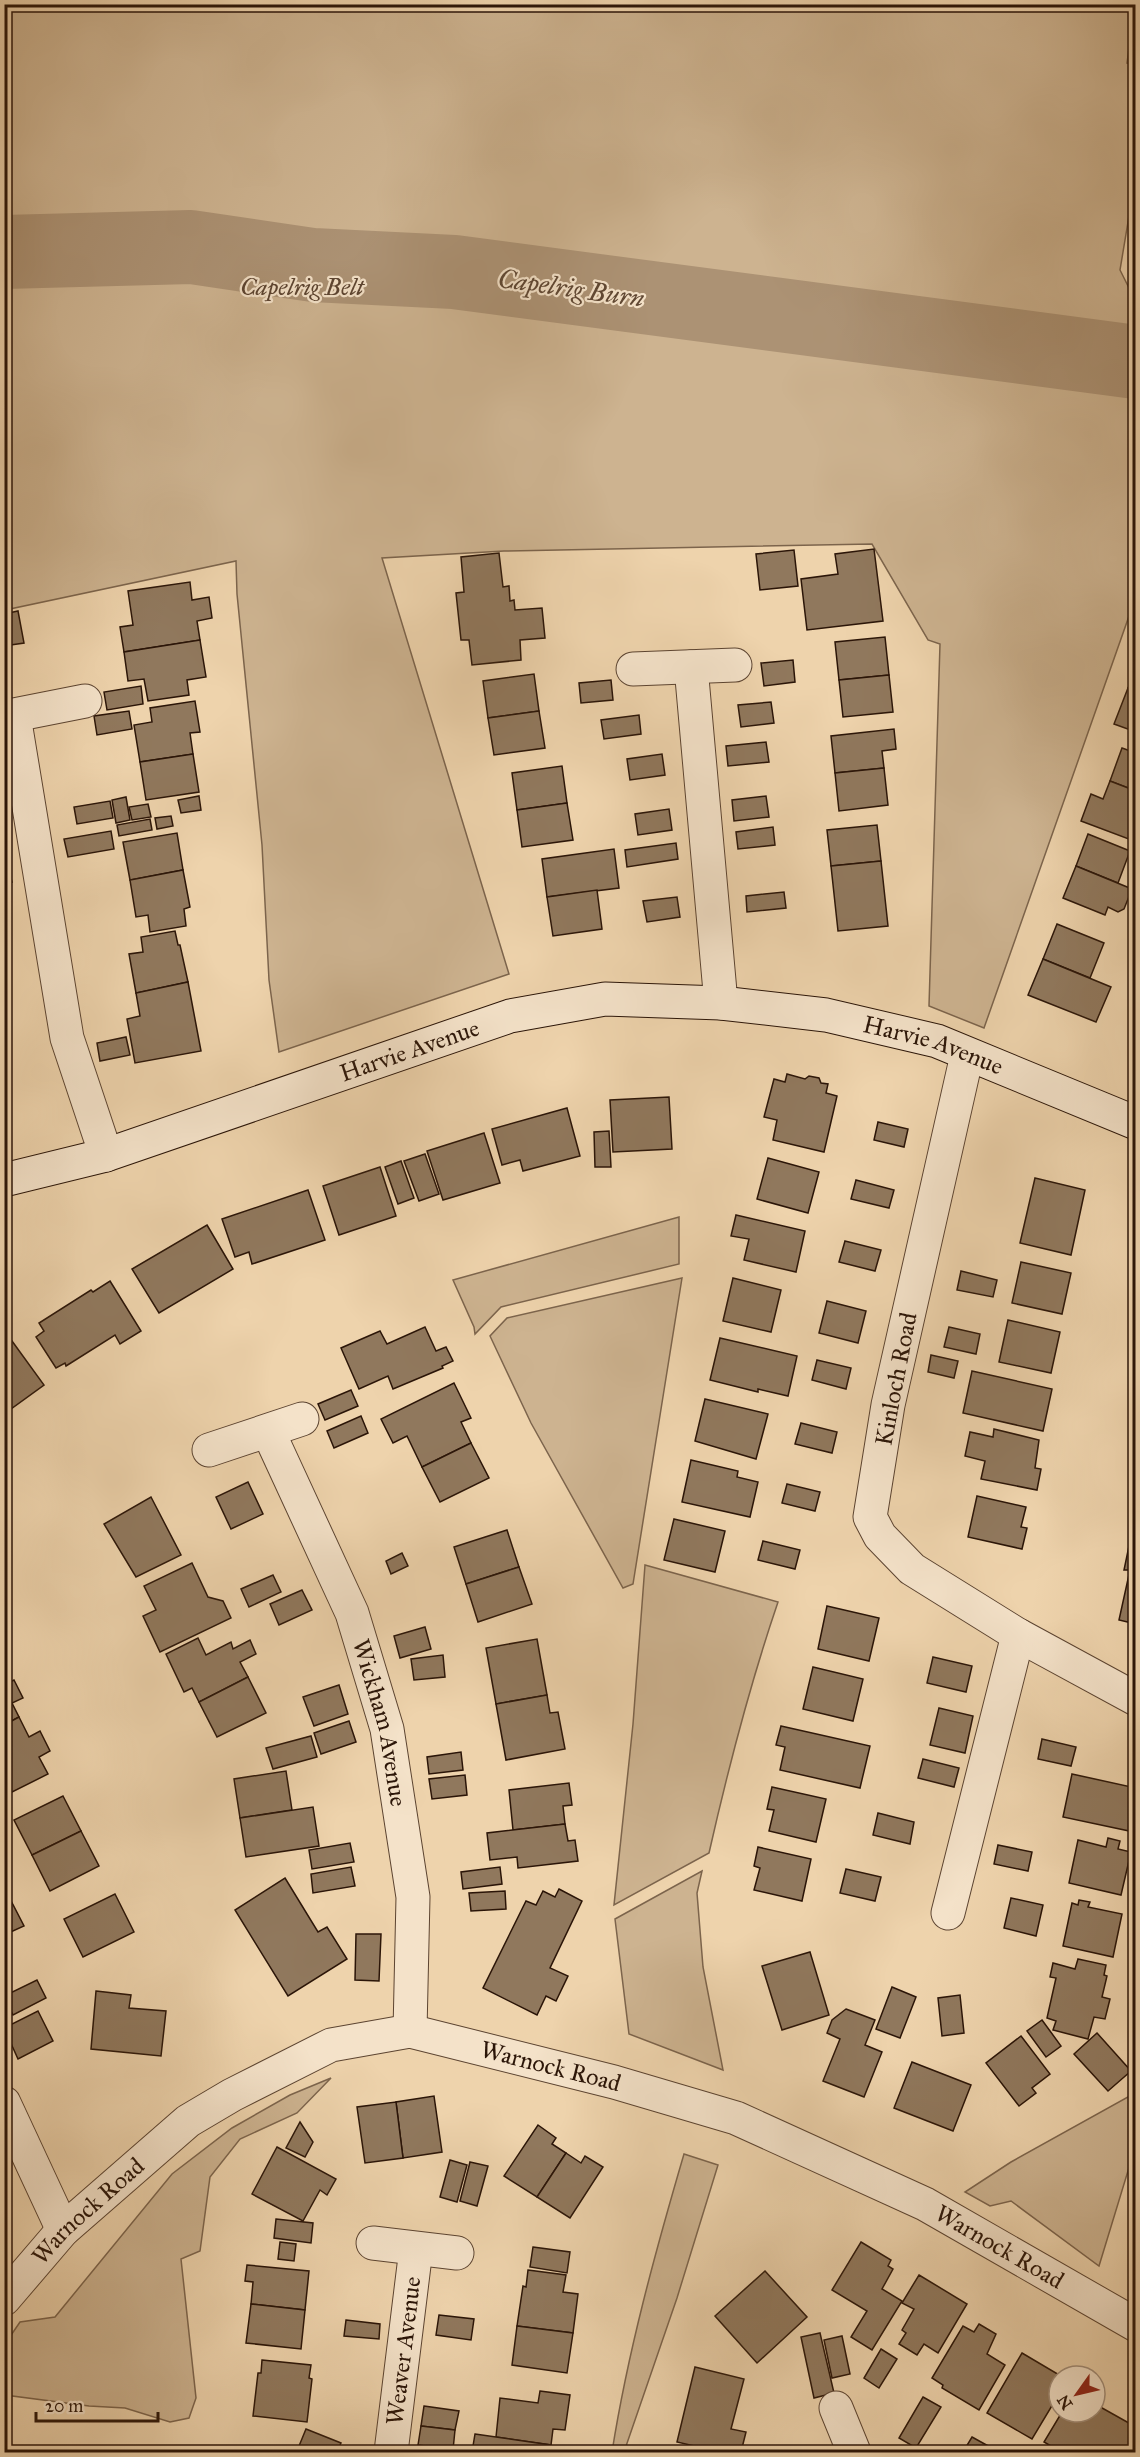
<svg xmlns="http://www.w3.org/2000/svg" width="1140" height="2457" font-family="'IM FELL Great Primer',serif">
	<style>
		.green { fill: #cdb390; stroke: #7c644c; stroke-width: 1.5 }
		.lines { fill: none; stroke-linecap: round; stroke-linejoin: round }
		.river { stroke: #ac9274; stroke-width: 74 }
		.building { fill: #90785d; stroke: #2b1508; stroke-width: 1.5 }
		.street-casing { stroke: #5c4431; stroke-width: 35 }
		.secondary-casing { stroke: #2b1508; stroke-width: 35 }
		.street { stroke: #f4e2c9; stroke-width: 33 }
		.secondary { stroke: #f4e2c9; stroke-width: 33 }
		.labels { text-anchor: middle; stroke-width: 4.5; stroke-linejoin: round; paint-order: stroke }
		.park-label { font-size: 24px; font-style: italic; fill: #5c4431; stroke: #f4e2c9 }
		.street-label { font-size: 24px; fill: #2b1508; stroke: #f4e2c9 }
		.water-label { font-size: 26px; font-style: italic; fill: #5f4733; stroke: #f4e2c9 }
	</style>
	<rect width="100%" height="100%" fill="#eed3ac"/>
	<filter id="stains"><feTurbulence type="fractalNoise" baseFrequency=".00333" numOctaves="4"/><feColorMatrix values="0 0 0 0 .2 0 0 0 0 .09 0 0 0 0 .02 0 0 0 .5 -.17"/></filter>
	<radialGradient id="worn" r=".72"><stop offset=".6" stop-color="#630" stop-opacity="0"/><stop offset="1" stop-color="#630" stop-opacity=".3"/></radialGradient>
	<g class="green">
		<polygon points="5,4 1135,5 1127,63 1135,64 1135,180 1120,270 1136,302 1135,599 984,1028 929,1006 940,644 928,640 872,544 504,551 382,558 509,974 279,1052 269,980 262,845 237,594 236,561 5,610"/>
		<polygon points="679,1217 679,1264 501,1307 475,1334 474,1327 453,1280"/>
		<polygon points="682,1278 633,1584 623,1588 531,1423 490,1336 507,1318"/>
		<path d="M645,1565L778,1602C750,1684 728,1769 709,1853L614,1905L633,1724Z"/>
		<polygon points="702,1871 697,1893 703,1967 723,2070 629,2034 615,1919"/>
		<polygon points="331,2078 297,2113 240,2139 210,2177 200,2251 181,2259 196,2398 189,2418 170,2422 125,2408 89,2406 5,2395 5,2344 20,2322 55,2317 172,2174 232,2128 290,2095"/>
		<polygon points="1135,2093 1135,2148 1099,2266 1011,2201 990,2206 965,2192 1011,2162"/>
		<path d="M684,2154L718,2165L677,2298L624,2452H612C628,2351 655,2253 684,2154Z"/>
	</g>
	<g class="lines">
		<polyline class="river" points="4,252 191,247 313,265 454,272 1136,362"/>
	</g>
	<g class="building">
		<polygon points="874,549 883,621 807,630 801,579 838,574 835,554"/>
		<polygon points="794,550 798,586 760,590 756,554"/>
		<polygon points="499,553 503,587 509,586 510,601 514,600 515,610 542,608 545,638 520,640 521,660 472,665 469,640 461,640 456,593 464,592 461,557"/>
		<polygon points="190,582 192,600 209,597 212,618 197,621 200,640 124,652 120,627 133,625 128,591"/>
		<polygon points="18,611 24,643 4,646 4,614"/>
		<polygon points="885,637 889,675 839,680 835,642"/>
		<polygon points="200,640 206,677 187,680 189,695 148,701 144,679 128,681 124,652"/>
		<polygon points="793,660 795,682 764,686 761,663"/>
		<polygon points="1136,668 1136,691 1128,688"/>
		<polygon points="534,674 539,711 488,718 483,681"/>
		<polygon points="889,675 893,712 843,717 839,680"/>
		<polygon points="611,680 613,700 581,703 579,683"/>
		<polygon points="141,686 143,704 107,710 104,692"/>
		<polygon points="1128,688 1136,691 1136,732 1114,724"/>
		<polygon points="195,701 200,732 190,733 193,754 140,762 134,725 152,722 150,708"/>
		<polygon points="771,702 774,723 741,727 738,705"/>
		<polygon points="129,711 132,729 97,735 94,716"/>
		<polygon points="539,711 545,748 494,755 488,718"/>
		<polygon points="639,715 641,734 604,739 601,720"/>
		<polygon points="894,729 896,749 882,751 884,768 835,773 831,736"/>
		<polygon points="766,742 769,762 728,766 726,746"/>
		<polygon points="1122,748 1136,753 1136,791 1110,781"/>
		<polygon points="193,754 199,792 146,800 140,762"/>
		<polygon points="662,754 665,775 630,780 627,759"/>
		<polygon points="562,766 567,803 517,810 512,773"/>
		<polygon points="884,768 888,805 839,811 835,773"/>
		<polygon points="1110,781 1136,791 1134,841 1081,821 1091,794 1103,799"/>
		<polygon points="199,796 201,810 181,813 178,800"/>
		<polygon points="766,796 769,817 734,821 732,800"/>
		<polygon points="126,797 130,820 116,823 112,800"/>
		<polygon points="110,801 113,818 77,824 74,807"/>
		<polygon points="567,803 573,840 522,847 517,810"/>
		<polygon points="148,804 151,817 132,820 129,807"/>
		<polygon points="669,809 672,830 638,835 635,814"/>
		<polygon points="171,816 173,826 157,829 155,818"/>
		<polygon points="150,819 152,830 119,836 117,825"/>
		<polygon points="877,825 881,861 831,866 827,830"/>
		<polygon points="773,827 775,845 738,849 736,832"/>
		<polygon points="111,831 114,849 68,857 64,839"/>
		<polygon points="177,833 183,870 130,880 123,842"/>
		<polygon points="1088,834 1130,851 1118,883 1076,866"/>
		<polygon points="676,843 678,859 627,867 625,850"/>
		<polygon points="614,849 619,888 547,897 542,859"/>
		<polygon points="4,851 12,882 4,883"/>
		<polygon points="881,861 888,926 838,931 831,866"/>
		<polygon points="1076,866 1132,889 1124,909 1118,912 1108,907 1105,915 1063,898"/>
		<polygon points="183,870 190,907 184,909 186,926 150,932 148,915 136,917 130,880"/>
		<polygon points="597,890 602,929 553,936 547,897"/>
		<polygon points="784,892 786,908 747,912 746,896"/>
		<polygon points="677,897 680,917 647,922 643,901"/>
		<polygon points="1057,924 1104,943 1090,978 1043,959"/>
		<polygon points="175,931 178,945 180,945 188,982 136,993 129,954 143,952 141,937"/>
		<polygon points="1043,959 1111,987 1096,1022 1028,995"/>
		<polygon points="188,982 201,1051 135,1063 127,1019 140,1016 136,993"/>
		<polygon points="126,1037 130,1055 100,1061 97,1043"/>
		<polygon points="787,1074 805,1079 809,1076 819,1078 821,1083 828,1084 826,1093 837,1096 824,1152 773,1140 777,1120 764,1117 774,1079 785,1082"/>
		<polygon points="669,1097 672,1149 613,1152 610,1100"/>
		<polygon points="567,1108 580,1156 523,1171 520,1160 502,1165 492,1129"/>
		<polygon points="878,1122 908,1129 904,1147 874,1140"/>
		<polygon points="609,1131 611,1167 595,1167 594,1132"/>
		<polygon points="484,1133 500,1183 443,1200 427,1151"/>
		<polygon points="425,1154 439,1194 419,1201 404,1161"/>
		<polygon points="768,1158 819,1172 808,1213 757,1199"/>
		<polygon points="401,1161 414,1198 398,1204 385,1167"/>
		<polygon points="380,1167 396,1216 339,1235 323,1186"/>
		<polygon points="1035,1178 1085,1190 1071,1255 1020,1243"/>
		<polygon points="856,1180 894,1190 889,1208 851,1199"/>
		<polygon points="308,1190 325,1240 252,1264 249,1252 235,1257 222,1219"/>
		<polygon points="736,1215 805,1231 796,1272 744,1260 749,1239 731,1236"/>
		<polygon points="207,1225 233,1269 159,1313 132,1269"/>
		<polygon points="845,1241 881,1250 875,1271 839,1262"/>
		<polygon points="1021,1262 1071,1273 1062,1314 1012,1303"/>
		<polygon points="961,1271 997,1280 993,1297 957,1290"/>
		<polygon points="733,1278 781,1290 771,1332 723,1321"/>
		<polygon points="110,1281 141,1331 120,1344 115,1335 66,1366 65,1363 56,1368 36,1337 44,1331 39,1323 91,1290 93,1292"/>
		<polygon points="827,1301 866,1311 858,1343 819,1333"/>
		<polygon points="1008,1320 1060,1332 1051,1373 999,1362"/>
		<polygon points="425,1327 436,1351 446,1347 453,1361 442,1366 443,1368 393,1389 388,1376 359,1389 341,1348 380,1331 387,1344"/>
		<polygon points="949,1327 980,1334 976,1354 944,1347"/>
		<polygon points="720,1338 797,1356 788,1396 758,1389 758,1392 710,1380"/>
		<polygon points="12,1341 44,1385 4,1414 4,1346"/>
		<polygon points="931,1355 958,1361 954,1378 928,1372"/>
		<polygon points="817,1360 851,1368 846,1389 812,1380"/>
		<polygon points="972,1371 1052,1389 1043,1431 963,1413"/>
		<polygon points="454,1383 471,1418 461,1422 471,1443 422,1467 407,1436 393,1443 381,1419"/>
		<polygon points="351,1390 358,1406 325,1420 318,1404"/>
		<polygon points="705,1399 768,1414 756,1459 695,1441"/>
		<polygon points="361,1416 368,1433 334,1448 327,1431"/>
		<polygon points="801,1423 837,1432 832,1453 795,1444"/>
		<polygon points="994,1429 1039,1440 1035,1468 1041,1469 1037,1490 981,1479 985,1461 965,1456 970,1432 993,1437"/>
		<polygon points="471,1443 489,1478 440,1502 422,1467"/>
		<polygon points="691,1460 738,1471 737,1477 758,1482 750,1517 682,1502"/>
		<polygon points="248,1482 263,1514 231,1529 216,1497"/>
		<polygon points="787,1484 820,1492 815,1511 782,1503"/>
		<polygon points="977,1496 1026,1507 1021,1527 1027,1528 1022,1549 968,1537"/>
		<polygon points="151,1497 181,1555 136,1577 104,1524"/>
		<polygon points="674,1519 725,1531 715,1572 664,1560"/>
		<polygon points="507,1530 519,1567 466,1584 454,1547"/>
		<polygon points="763,1541 800,1550 795,1569 758,1560"/>
		<polygon points="1130,1541 1136,1542 1136,1624 1119,1620 1130,1570 1124,1570"/>
		<polygon points="402,1553 408,1566 391,1574 386,1561"/>
		<polygon points="192,1563 208,1597 223,1601 231,1618 160,1652 143,1616 156,1610 144,1586"/>
		<polygon points="519,1567 532,1604 478,1622 466,1584"/>
		<polygon points="273,1575 281,1592 249,1607 241,1589"/>
		<polygon points="302,1590 312,1610 279,1625 270,1604"/>
		<polygon points="827,1606 879,1618 869,1661 818,1649"/>
		<polygon points="425,1627 431,1649 400,1658 394,1636"/>
		<polygon points="198,1638 206,1655 231,1642 233,1649 250,1640 256,1654 240,1662 248,1677 199,1702 192,1688 184,1692 166,1654"/>
		<polygon points="537,1639 547,1695 496,1704 486,1648"/>
		<polygon points="443,1655 445,1677 414,1680 411,1659"/>
		<polygon points="933,1657 972,1666 966,1692 927,1683"/>
		<polygon points="813,1667 863,1679 853,1721 803,1709"/>
		<polygon points="248,1677 266,1713 217,1737 199,1702"/>
		<polygon points="14,1680 23,1698 12,1703 19,1717 4,1725 4,1685"/>
		<polygon points="339,1685 348,1714 314,1726 303,1697"/>
		<polygon points="547,1695 550,1713 558,1712 565,1749 506,1760 496,1704"/>
		<polygon points="939,1708 973,1716 965,1753 930,1745"/>
		<polygon points="19,1717 29,1737 40,1731 50,1751 39,1757 48,1774 4,1796 4,1725"/>
		<polygon points="349,1721 356,1742 321,1754 314,1733"/>
		<polygon points="781,1726 870,1746 860,1788 780,1770 785,1747 776,1745"/>
		<polygon points="311,1736 317,1757 273,1769 266,1748"/>
		<polygon points="1042,1739 1076,1747 1071,1766 1038,1759"/>
		<polygon points="461,1752 463,1770 429,1774 427,1757"/>
		<polygon points="923,1759 959,1768 954,1787 918,1778"/>
		<polygon points="286,1771 292,1810 240,1818 234,1779"/>
		<polygon points="1072,1774 1136,1788 1134,1832 1063,1817"/>
		<polygon points="465,1775 467,1795 432,1799 429,1779"/>
		<polygon points="569,1783 572,1805 563,1806 565,1824 513,1830 509,1790"/>
		<polygon points="772,1787 826,1799 816,1842 769,1831 774,1810 767,1809"/>
		<polygon points="63,1796 81,1831 32,1855 14,1820"/>
		<polygon points="313,1807 319,1846 246,1857 240,1818"/>
		<polygon points="878,1813 914,1822 910,1844 873,1835"/>
		<polygon points="565,1824 568,1841 575,1840 578,1861 518,1868 517,1857 490,1860 487,1833"/>
		<polygon points="81,1831 99,1866 50,1891 32,1855"/>
		<polygon points="1108,1838 1120,1841 1118,1849 1131,1852 1121,1895 1069,1883 1078,1840 1106,1847"/>
		<polygon points="350,1843 354,1862 312,1869 309,1850"/>
		<polygon points="998,1845 1032,1852 1028,1871 994,1864"/>
		<polygon points="758,1847 811,1859 802,1901 754,1890 760,1868 754,1866"/>
		<polygon points="351,1867 355,1886 313,1893 311,1874"/>
		<polygon points="500,1867 502,1884 463,1889 461,1872"/>
		<polygon points="846,1869 881,1877 875,1901 840,1893"/>
		<polygon points="285,1878 318,1932 327,1927 347,1959 288,1996 235,1910"/>
		<polygon points="559,1889 582,1901 550,1968 568,1976 556,2001 546,1996 537,2015 483,1988 526,1901 536,1905 543,1891 555,1897"/>
		<polygon points="505,1891 506,1909 471,1911 469,1893"/>
		<polygon points="7,1893 24,1926 4,1935 4,1894"/>
		<polygon points="115,1894 134,1932 83,1957 64,1919"/>
		<polygon points="1011,1898 1043,1905 1036,1936 1004,1928"/>
		<polygon points="1079,1900 1090,1902 1088,1907 1122,1914 1113,1957 1063,1946 1072,1903 1078,1905"/>
		<polygon points="356,1934 381,1934 379,1981 355,1980"/>
		<polygon points="810,1952 829,2015 782,2030 762,1966"/>
		<polygon points="1078,1959 1106,1965 1104,1975 1107,1976 1102,1997 1110,1999 1105,2019 1094,2017 1088,2039 1053,2030 1056,2021 1047,2018 1056,1978 1050,1977 1053,1963 1075,1969"/>
		<polygon points="37,1980 46,1998 13,2015 4,1996"/>
		<polygon points="892,1987 916,1997 900,2038 876,2029"/>
		<polygon points="96,1991 131,1995 129,2008 166,2011 161,2056 91,2049"/>
		<polygon points="960,1995 964,2033 942,2036 938,1998"/>
		<polygon points="846,2009 875,2020 865,2045 882,2052 864,2097 823,2081 840,2039 827,2033 832,2020"/>
		<polygon points="38,2011 53,2041 18,2059 4,2028"/>
		<polygon points="1042,2020 1061,2046 1046,2057 1027,2031"/>
		<polygon points="1097,2033 1131,2071 1108,2091 1074,2054"/>
		<polygon points="1021,2036 1050,2074 1032,2088 1036,2093 1019,2106 986,2063"/>
		<polygon points="912,2062 971,2085 953,2131 894,2108"/>
		<polygon points="434,2096 442,2152 403,2158 396,2102"/>
		<polygon points="396,2102 403,2158 365,2163 357,2107"/>
		<polygon points="300,2122 313,2142 305,2157 286,2148"/>
		<polygon points="538,2125 556,2138 552,2144 566,2153 537,2197 504,2176"/>
		<polygon points="277,2147 336,2179 327,2195 320,2190 303,2221 252,2194"/>
		<polygon points="566,2153 581,2163 585,2156 603,2167 570,2218 537,2197"/>
		<polygon points="450,2160 467,2165 457,2202 440,2197"/>
		<polygon points="470,2162 488,2166 477,2206 460,2201"/>
		<polygon points="276,2219 313,2223 311,2243 274,2238"/>
		<polygon points="280,2242 296,2244 294,2261 278,2259"/>
		<polygon points="861,2242 891,2260 888,2266 893,2269 882,2289 902,2301 872,2350 851,2337 867,2311 832,2290"/>
		<polygon points="533,2247 570,2252 567,2273 530,2267"/>
		<polygon points="247,2265 309,2271 305,2310 251,2304 253,2282 245,2281"/>
		<polygon points="528,2270 566,2275 563,2292 578,2294 573,2333 517,2326 523,2286 526,2287"/>
		<polygon points="765,2271 807,2317 757,2363 715,2316"/>
		<polygon points="919,2275 967,2304 938,2353 924,2344 917,2355 899,2344 906,2333 902,2330 914,2309 902,2303"/>
		<polygon points="251,2304 305,2310 301,2349 246,2343"/>
		<polygon points="439,2315 474,2319 471,2340 436,2335"/>
		<polygon points="346,2320 380,2324 379,2339 344,2336"/>
		<polygon points="979,2324 996,2334 987,2354 1005,2365 979,2410 942,2388 943,2385 932,2378 963,2326 974,2332"/>
		<polygon points="517,2326 573,2333 567,2373 512,2365"/>
		<polygon points="820,2333 834,2393 814,2398 801,2337"/>
		<polygon points="842,2336 850,2374 832,2378 824,2340"/>
		<polygon points="881,2349 897,2359 879,2388 864,2378"/>
		<polygon points="1022,2353 1061,2376 1059,2376 1059,2394 1032,2439 987,2413"/>
		<polygon points="262,2360 311,2365 309,2378 312,2379 307,2422 253,2416 258,2373 261,2373"/>
		<polygon points="695,2367 744,2379 731,2429 746,2432 741,2452 720,2452 677,2442"/>
		<polygon points="540,2391 570,2395 565,2430 553,2429 551,2445 496,2437 500,2398 538,2403"/>
		<polygon points="923,2397 941,2407 916,2448 899,2438"/>
		<polygon points="1095,2404 1136,2427 1136,2444 1131,2452 1061,2452 1044,2442 1062,2412 1078,2412 1087,2417 1090,2412 1095,2412"/>
		<polygon points="424,2406 459,2411 455,2430 421,2426"/>
		<polygon points="421,2426 455,2430 453,2450 418,2445"/>
		<polygon points="306,2429 341,2443 337,2452 315,2452 299,2446"/>
		<polygon points="475,2434 551,2445 550,2452 472,2452"/>
		<polygon points="972,2437 992,2448 989,2452 963,2452"/>
	</g>
	<g class="lines">
		<g class="street-casing">
			<g id="street">
				<polyline points="691,667 721,1003"/>
				<polyline points="633,669 735,665"/>
				<polyline points="14,716 67,1038 106,1155"/>
				<polyline points="4,717 85,701"/>
				<polyline points="967,1055 888,1405 870,1517 880,1536 912,1569 1018,1635 1136,1699"/>
				<path id="s1" d="M268,1431L352,1613L387,1729L413,1897L410,2031"/>
				<polyline points="209,1450 302,1419"/>
				<polyline points="948,1913 1018,1635"/>
				<polyline points="4,2103 63,2230"/>
				<polyline points="373,2243 457,2253"/>
				<path id="s2" d="M4,2299L63,2230L188,2121L232,2095L331,2045L410,2031L614,2082L736,2118L925,2204L1136,2325"/>
				<polyline points="836,2408 854,2452"/>
				<path id="s3" d="M391,2452L416,2249"/>
			</g>
		</g>
		<g class="secondary-casing">
			<g id="secondary">
				<path id="s4" d="M4,1180L106,1155L510,1016L605,999L721,1003L826,1015L937,1041L1136,1123"/>
			</g>
		</g>
		<use href="#street" class="street"/>
		<use href="#secondary" class="secondary"/>
	</g>
	<g class="labels">
		<g class="park-label">
			<text x="302" y="295">Capelrig Belt</text>
		</g>
		<g class="street-label">
			<text dy="8" stroke="none"><textPath href="#s4" startOffset="962">Harvie Avenue</textPath></text>
			<text dy="8" stroke="none"><textPath href="#s4" startOffset="426">Harvie Avenue</textPath></text>
			<text transform="translate(896 1379) rotate(-79)" y="8">Kinloch Road</text>
			<text dy="8" stroke="none"><textPath href="#s1" startOffset="314">Wickham Avenue</textPath></text>
			<text dy="8" stroke="none"><textPath href="#s2" startOffset="644">Warnock Road</textPath></text>
			<text dy="8" stroke="none"><textPath href="#s2" startOffset="122">Warnock Road</textPath></text>
			<text dy="8" stroke="none"><textPath href="#s2" startOffset="1130">Warnock Road</textPath></text>
			<text dy="8" stroke="none"><textPath href="#s3" startOffset="102">Weaver Avenue</textPath></text>
		</g>
		<g class="water-label">
			<text transform="translate(571 288) rotate(8)" y="9">Capelrig Burn</text>
		</g>
	</g>
	<rect width="1140" height="2457" fill="none" stroke="#eed3ac" stroke-width="24"/>
	<rect x="6" y="6" width="1128" height="2445" fill="none" stroke="#2b1508" stroke-width="3"/>
	<rect x="12" y="12" width="1116" height="2433" fill="none" stroke="#2b1508" stroke-width="1.5"/>
	<g transform="translate(1077 2394) rotate(236)"><circle r="28" fill="#f4e2c9" stroke="#a4907c" stroke-width="1.5"/>
	<path d="M0-4.5L10 22L0 15L-10 22Z" fill="#8f2418"/>
	<text y="-9" font-size="16" font-weight="bold" text-anchor="middle" fill="#2b1508">N</text>
	</g>
	<path d="M36 2412v9h122v-9" fill="none" stroke="#2b1508" stroke-width="3"/>
	<text x="45" y="2412" font-size="18" fill="#2b1508" stroke="#f4e2c9" stroke-width="4.5" paint-order="stroke">20 m</text>
	<rect width="100%" height="100%" filter="url(#stains)"/>
	<rect width="100%" height="100%" fill="url(#worn)"/>
</svg>
